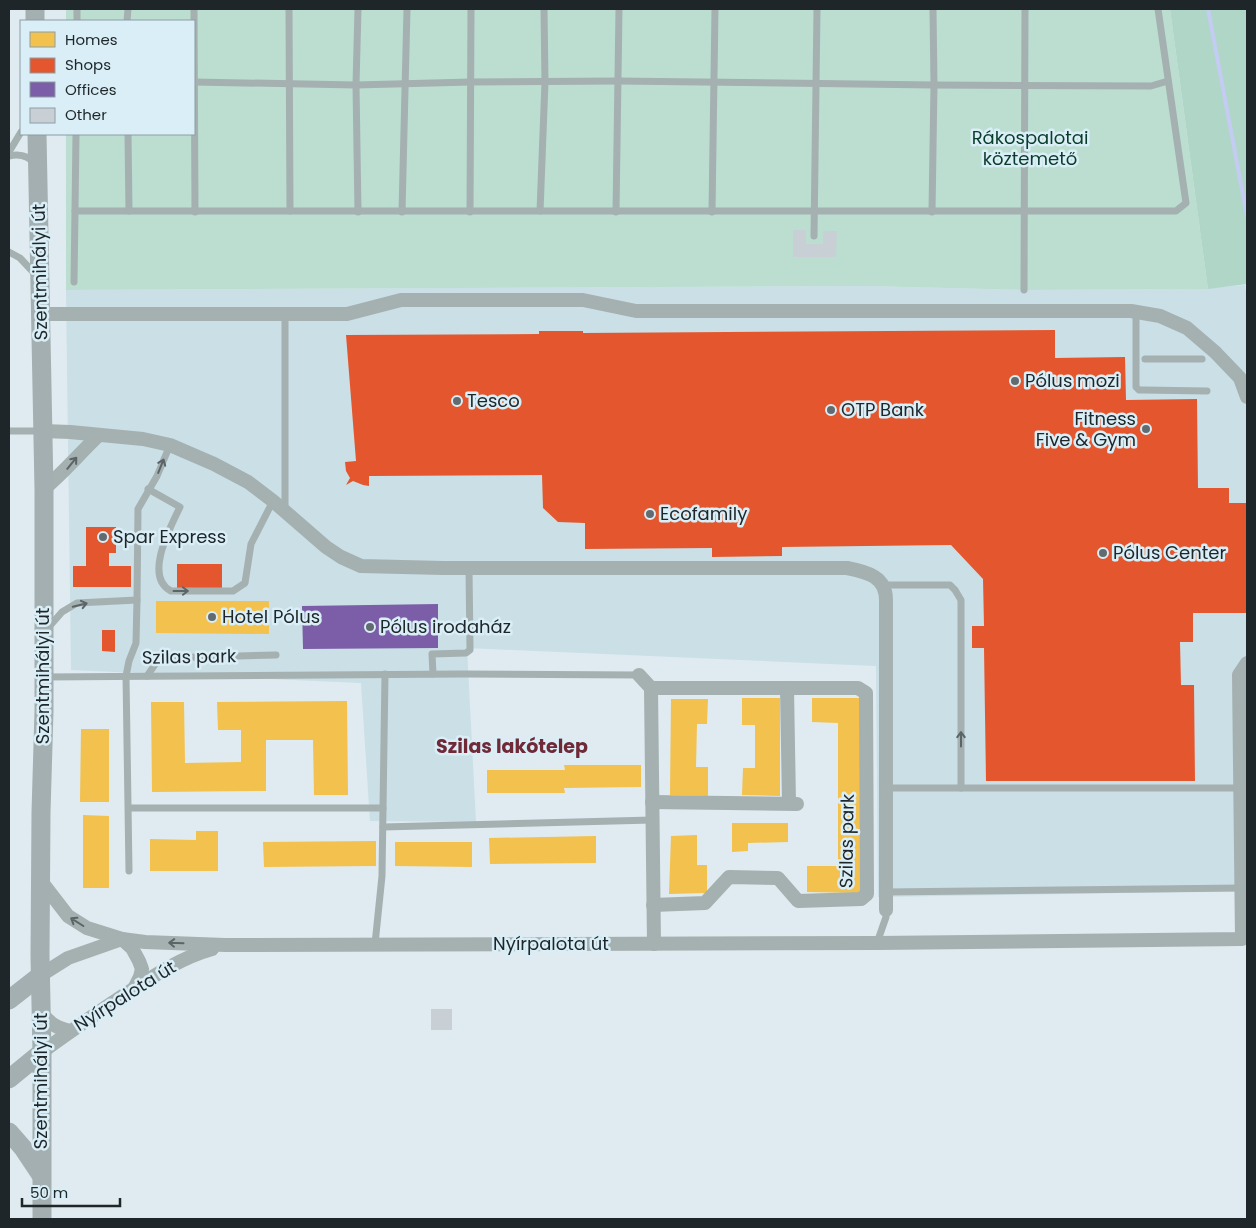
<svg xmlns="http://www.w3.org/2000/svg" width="1256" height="1228" font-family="Poppins,sans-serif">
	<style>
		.built { fill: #cadfe6 }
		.green { fill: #bbded1 }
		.forest { fill: #afd6c7 }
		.homes { fill: #f2c14e }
		.shops { fill: #e4572e }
		.offices { fill: #7b5ea7 }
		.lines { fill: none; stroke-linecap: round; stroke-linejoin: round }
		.stream { stroke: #c5ccf3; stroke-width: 4 }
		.building { fill: #c8d0d5 }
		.lane { stroke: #a5b0b1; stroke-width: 7 }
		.street { stroke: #a5b0b1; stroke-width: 14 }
		.secondary { stroke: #a3afb0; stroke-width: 19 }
		.oneway { stroke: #5b6466 }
		.poi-dot { fill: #626b6f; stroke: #d9eef6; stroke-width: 2 }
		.labels { text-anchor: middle; stroke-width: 5; stroke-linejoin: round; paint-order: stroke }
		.park-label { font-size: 18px; fill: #0a3d29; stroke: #d9eef6 }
		.street-label { font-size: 18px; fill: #1e2629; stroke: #d9eef6 }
		.poi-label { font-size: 18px; fill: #1e2629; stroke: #d9eef6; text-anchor: start }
		.neighbourhood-label { font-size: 19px; font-weight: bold; fill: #6f2937; stroke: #d9eef6 }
	</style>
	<rect width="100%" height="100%" fill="#dfebf0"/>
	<polygon class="built" points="1245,285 1247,299 1247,891 878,897 876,666 467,648 476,822 370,821 361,683 71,670 66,290 867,286 1024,290 1199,289"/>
	<polygon class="green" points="66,9 1170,9 1208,289 1024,290 867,286 66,290 66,134 194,134 194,21 66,21"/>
	<polygon class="forest" points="1170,9 1247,9 1247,284 1208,289"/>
	<g class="homes">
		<polygon points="156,601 269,601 269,634 156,633"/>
		<polygon points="742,698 780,698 780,796 742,795 743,768 755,768 755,725 742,725"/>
		<polygon points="812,698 862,698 861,893 807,892 807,866 838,866 838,723 812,722"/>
		<polygon points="671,699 708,699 707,724 697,724 696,767 708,767 708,796 670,795"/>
		<polygon points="347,701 348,795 314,795 313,740 266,740 266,791 152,792 151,702 184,702 185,763 241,762 241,730 218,730 217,702"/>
		<polygon points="81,729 109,729 109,802 80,802"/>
		<polygon points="564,765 641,765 641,787 564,788 565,793 487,793 487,770 565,770"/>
		<polygon points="83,815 109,816 109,888 83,888"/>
		<polygon points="732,823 788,823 788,842 748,843 748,851 732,852"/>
		<polygon points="196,831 218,831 218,871 150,871 150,839 196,840"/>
		<polygon points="697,835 697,865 707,865 707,893 669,894 671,836"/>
		<polygon points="596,836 596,863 490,864 489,838"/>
		<polygon points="376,841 376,866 264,867 263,842"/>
		<polygon points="395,842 472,842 472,867 395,866"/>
	</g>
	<g class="shops">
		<polygon points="1055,330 1055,358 1125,357 1126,400 1197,399 1198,488 1229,488 1229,503 1247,503 1247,613 1193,613 1193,642 1180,642 1181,685 1194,685 1195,781 986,781 984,648 972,648 972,626 984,626 983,579 951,545 782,547 782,556 712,557 712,548 585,549 585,523 558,522 543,508 542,475 369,476 369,486 363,485 353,481 346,485 350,478 346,471 345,462 356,461 346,335 539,334 539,331 583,331 583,333"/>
		<polygon points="86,527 116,527 116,553 109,553 109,566 131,566 131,587 73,587 73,566 86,566"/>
		<rect x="177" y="564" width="45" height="25"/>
		<polygon points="102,630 115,630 115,652 102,651"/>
	</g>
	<polygon class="offices" points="438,604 438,648 303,649 302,606"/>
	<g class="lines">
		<polyline class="stream" points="1208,9 1247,216"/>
	</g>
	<g class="building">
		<polygon points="793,230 806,230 806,244 823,244 823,231 837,231 836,257 793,257"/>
		<rect x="431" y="1009" width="21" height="21"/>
	</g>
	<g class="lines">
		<g class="lane">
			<polyline points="194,9 195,212"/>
			<polyline points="289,9 290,211"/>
			<polyline points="77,21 77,9"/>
			<polyline points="127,21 128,9"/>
			<polyline points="194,82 356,85 471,82 618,81 934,85 1151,86 1168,81"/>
			<polyline points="76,134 75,211 1176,211 1186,203 1158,9"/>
			<polyline points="128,134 129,211"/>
			<polyline points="9,152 21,132"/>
			<path d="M9,156C18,154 28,155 35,164"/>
			<polyline points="540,211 545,82 544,9"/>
			<polyline points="358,212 356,85 358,9"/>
			<polyline points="402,212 407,9"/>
			<polyline points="470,212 471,9"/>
			<polyline points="616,212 619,9"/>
			<polyline points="712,212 715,9"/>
			<polyline points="932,212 934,85 933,9"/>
			<polyline points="814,236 817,9"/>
			<polyline points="9,252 20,258 35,274"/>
			<polyline points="74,282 75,211"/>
			<polyline points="1024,290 1025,9"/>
			<polyline points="1136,312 1136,387 1139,390 1143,390 1207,391"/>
			<polyline points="285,314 285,511"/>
			<polyline points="1145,359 1202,359"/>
			<polyline points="9,431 41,431"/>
			<path d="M148,489L180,507C171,526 143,577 171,591H233L245,583L251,544L273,501"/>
			<polyline points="883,585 950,585 955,590 961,600 961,788"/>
			<polyline points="48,628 62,612 77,603 137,600 138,509 157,476 170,445"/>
			<polyline points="433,674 432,654 466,653 470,650 469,568"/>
			<polyline points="147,676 156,663 164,658 276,655"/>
			<polyline points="44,677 463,674 639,675"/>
			<polyline points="885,788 1241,788"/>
			<polyline points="129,808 383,808"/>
			<polyline points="383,827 652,820"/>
			<polyline points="129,871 126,676 129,661 136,643 137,600"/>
			<polyline points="886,892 1242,888"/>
			<polyline points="877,943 886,917 886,910"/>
			<polyline points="375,944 382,876 385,674"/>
		</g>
		<g class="street">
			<polyline points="40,314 347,314 401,300 583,300 636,311 1131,311 1160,316 1187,328 1215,352 1240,378 1247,397"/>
			<path d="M43,431L70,432L143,439L170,445L214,464L248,482L273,501L326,547L341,557L361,566L443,568H847C868,572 886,577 886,600V910"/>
			<path d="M44,489C64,472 80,453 98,436"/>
			<polyline points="639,675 651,688 654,944"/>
			<polyline points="651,688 858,688 866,693 867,894 861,899 798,901 778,878 729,877 705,903 653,905"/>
			<polyline points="787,688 789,803"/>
			<polyline points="652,802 797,804"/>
			<polyline points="41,881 68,916 87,928 122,939 132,948 139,961 142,969 140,977 134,989"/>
			<polyline points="41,975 68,958 122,939 145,942 225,945 877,943 1242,939 1239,675 1247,663"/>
			<path d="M42,1013C50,1024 57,1028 70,1031"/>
			<path d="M42,1052C69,1032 96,1014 124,995C152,977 180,958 212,949"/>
		</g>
		<g class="secondary">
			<polyline points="35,9 35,21"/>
			<polyline points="37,134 44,489 44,711 41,812 40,956 42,1052 42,1219"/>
			<polyline points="9,1000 41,975"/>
			<polyline points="9,1079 42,1052"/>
			<polyline points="9,1132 23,1148 41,1175"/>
		</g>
	</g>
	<defs><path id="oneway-shaft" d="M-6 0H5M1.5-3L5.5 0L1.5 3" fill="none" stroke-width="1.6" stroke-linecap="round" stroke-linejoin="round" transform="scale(1.25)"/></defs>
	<g class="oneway">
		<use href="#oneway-shaft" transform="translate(72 463) rotate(-51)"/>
		<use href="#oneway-shaft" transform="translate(161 466) rotate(-68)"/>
		<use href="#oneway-shaft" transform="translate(181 591)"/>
		<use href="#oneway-shaft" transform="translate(80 605) rotate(-14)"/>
		<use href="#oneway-shaft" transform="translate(961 739) rotate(-90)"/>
		<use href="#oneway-shaft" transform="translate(77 922) rotate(-148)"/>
		<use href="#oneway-shaft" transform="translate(176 943) rotate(-178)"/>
	</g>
	<g class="poi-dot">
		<circle cx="1015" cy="381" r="5"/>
		<circle cx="457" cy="401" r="5"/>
		<circle cx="831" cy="410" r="5"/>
		<circle cx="1146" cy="429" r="5"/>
		<circle cx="650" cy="514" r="5"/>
		<circle cx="103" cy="537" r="5"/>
		<circle cx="1103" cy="553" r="5"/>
		<circle cx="212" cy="617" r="5"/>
		<circle cx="370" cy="627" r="5"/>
	</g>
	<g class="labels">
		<g class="park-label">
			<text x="1030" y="144">Rákospalotai<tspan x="1030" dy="21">köztemető</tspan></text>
		</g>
		<g class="street-label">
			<text transform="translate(40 272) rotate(-91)" y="6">Szentmihályi út</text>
			<text transform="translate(189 657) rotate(-1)" y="6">Szilas park</text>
			<text transform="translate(43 676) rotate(-90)" y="6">Szentmihályi út</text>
			<text transform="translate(847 841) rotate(-89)" y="6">Szilas park</text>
			<text x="551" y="950">Nyírpalota út</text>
			<text transform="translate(125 996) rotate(-32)" y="6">Nyírpalota út</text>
			<text transform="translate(41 1081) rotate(-90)" y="6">Szentmihályi út</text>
		</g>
		<g class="poi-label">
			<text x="1025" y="387">Pólus mozi</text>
			<text x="467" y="407">Tesco</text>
			<text x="841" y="416">OTP Bank</text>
			<text x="1136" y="425" text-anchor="end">Fitness<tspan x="1136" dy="21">Five &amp; Gym</tspan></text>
			<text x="660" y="520">Ecofamily</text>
			<text x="113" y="543">Spar Express</text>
			<text x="1113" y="559">Pólus Center</text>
			<text x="222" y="623">Hotel Pólus</text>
			<text x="380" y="633">Pólus irodaház</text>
		</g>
		<g class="neighbourhood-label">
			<text x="512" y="753">Szilas lakótelep</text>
		</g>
	</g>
	<rect width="1256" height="1228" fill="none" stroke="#1e2629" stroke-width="20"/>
	<rect x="20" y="20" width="175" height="115" fill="#d9eef6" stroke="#8e9ea4"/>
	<rect x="30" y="32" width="25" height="15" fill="#f2c14e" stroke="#8e9ea4"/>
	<text x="65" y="45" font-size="15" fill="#1e2629">Homes</text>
	<rect x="30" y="58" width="25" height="15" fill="#e4572e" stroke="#8e9ea4"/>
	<text x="65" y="70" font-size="15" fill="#1e2629">Shops</text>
	<rect x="30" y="82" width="25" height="15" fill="#7b5ea7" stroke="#8e9ea4"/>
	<text x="65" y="95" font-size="15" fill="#1e2629">Offices</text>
	<rect x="30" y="108" width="25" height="15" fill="#c8d0d5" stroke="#8e9ea4"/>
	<text x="65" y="120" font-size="15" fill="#1e2629">Other</text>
	<path d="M22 1198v8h98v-8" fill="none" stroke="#1e2629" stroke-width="2.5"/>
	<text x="30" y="1198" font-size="15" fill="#1e2629" stroke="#d9eef6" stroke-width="4" paint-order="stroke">50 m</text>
</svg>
